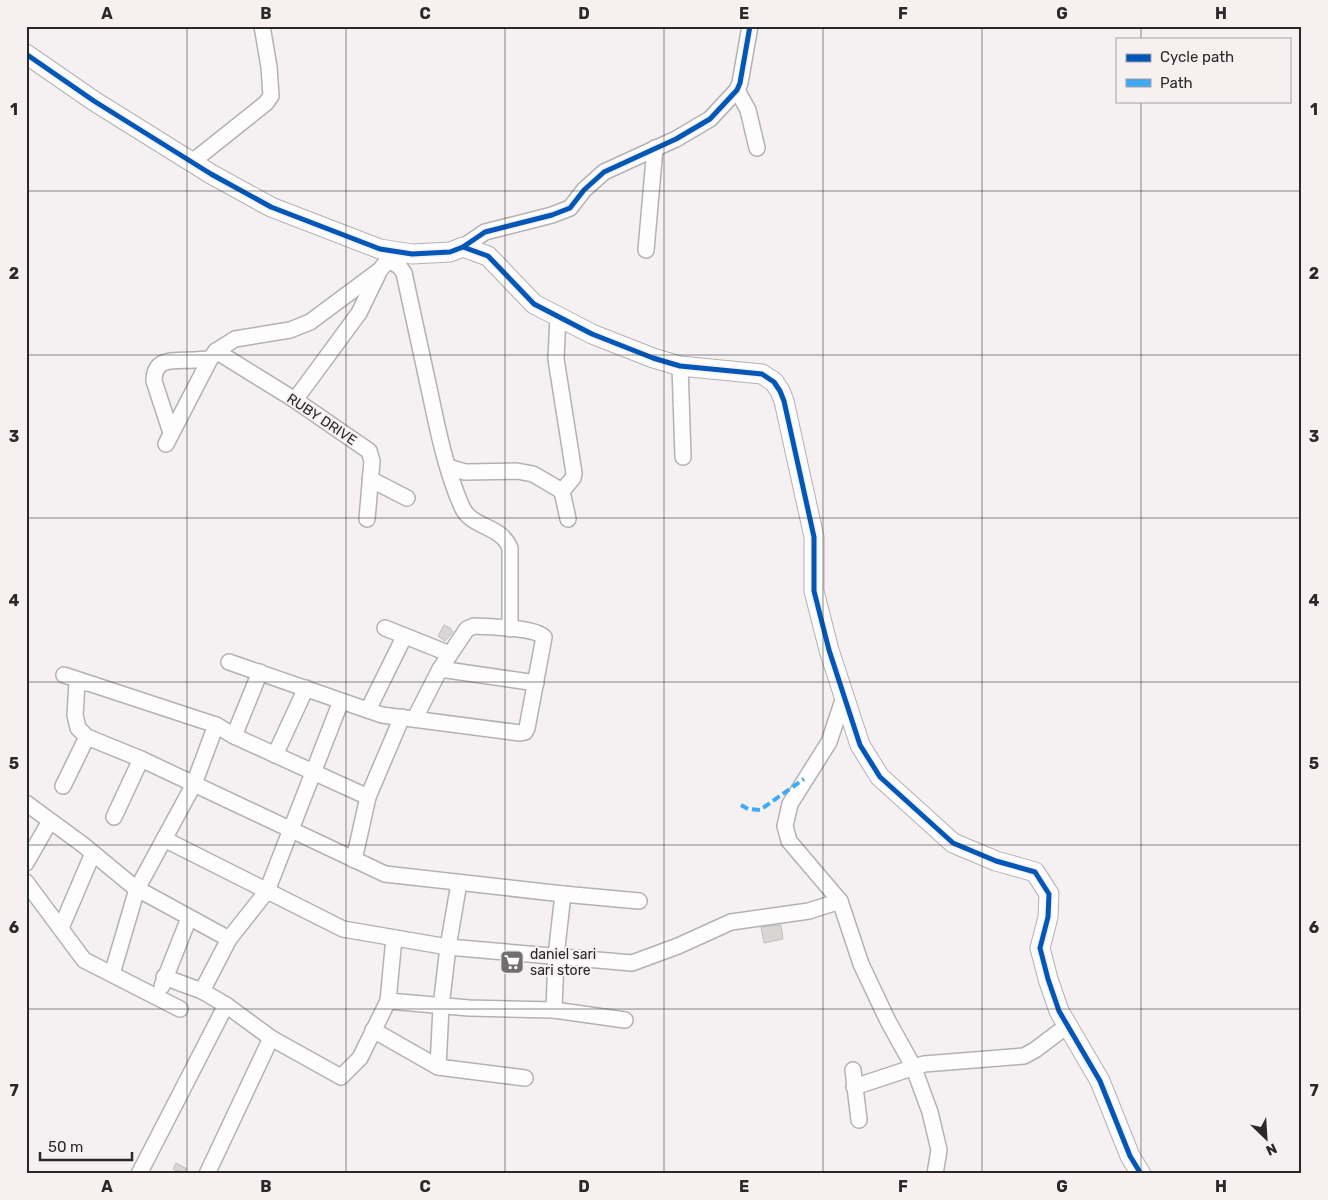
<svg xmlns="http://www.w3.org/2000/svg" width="1328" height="1200" font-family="Rubik,sans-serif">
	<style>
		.building { fill: #d7d6d5; stroke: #c0bfbf }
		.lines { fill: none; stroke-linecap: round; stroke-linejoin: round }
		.minor-casing { stroke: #b4b1b1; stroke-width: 18 }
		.tertiary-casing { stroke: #b4b1b1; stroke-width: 21 }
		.minor { stroke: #fefdfd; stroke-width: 15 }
		.tertiary { stroke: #fefdfd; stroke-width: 19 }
		.quiet { stroke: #3fa9f5; stroke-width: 4; stroke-dasharray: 8 4; stroke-linecap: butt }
		.cycleway-casing { stroke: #f6f0f1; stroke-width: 8 }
		.cycleway { stroke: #0057b8; stroke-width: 5 }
		.grid { fill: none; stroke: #2a2828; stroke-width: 1; stroke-opacity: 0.55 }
		.labels { text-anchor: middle; stroke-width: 4; stroke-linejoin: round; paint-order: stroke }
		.street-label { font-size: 14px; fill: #2a2828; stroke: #f6f0f1 }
		.poi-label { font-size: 14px; fill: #2a2828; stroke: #f6f0f1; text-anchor: start }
		.neatline { fill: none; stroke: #2a2828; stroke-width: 2 }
		.grid-label { font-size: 16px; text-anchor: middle; font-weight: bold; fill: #2a2828 }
	</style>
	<rect width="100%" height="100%" fill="#f5f1f2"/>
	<g class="building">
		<polygon points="444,625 450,628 453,632 445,641 438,636"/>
		<polygon points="781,925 783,939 764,943 761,927"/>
		<polygon points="176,1163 187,1169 184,1174 173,1169"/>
	</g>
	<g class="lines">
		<g class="minor-casing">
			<g id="minor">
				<polyline points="737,90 748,110 757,148"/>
				<polyline points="192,162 266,103 271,96 269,67 262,26"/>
				<polyline points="463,247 485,232 552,215 570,208 584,190 604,172 676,139 710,119 737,90 740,83 750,26"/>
				<polyline points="646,250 655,148"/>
				<path d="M388,260L399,266L404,273C413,313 421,353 430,393C438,431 446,471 462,507C472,529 500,524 510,548V629"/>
				<polyline points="558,316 556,359 574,473 573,478 562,491 568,519"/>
				<polyline points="216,351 295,400 369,451 372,461 367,519"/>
				<polyline points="680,366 683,457"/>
				<polyline points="295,400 359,313 378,274"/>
				<path d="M171,433L154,381C154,356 176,361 194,360C199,360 204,359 210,359"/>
				<polyline points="166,444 210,359 216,351 235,339 290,330 310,322 380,270 388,260 392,252"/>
				<polyline points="448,467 465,472 517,471 533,474 562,491"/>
				<polyline points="370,479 407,498"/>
				<polyline points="385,628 450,654"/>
				<path d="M229,662L382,715L520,733L525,732L527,728L544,637C534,627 490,627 474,626L467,629L440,669L415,718"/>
				<polyline points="440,669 536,683"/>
				<polyline points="64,675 216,725 234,736 368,797"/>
				<polyline points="87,683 77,683 75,715 78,728 87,737 141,759 385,874 563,894 639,901"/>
				<polyline points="844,697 829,742 790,804 785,826 789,841 840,901 861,964 888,1021 913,1066 930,1112 939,1150 935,1174"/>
				<polyline points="368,710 404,637"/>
				<polyline points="234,736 260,672"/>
				<polyline points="275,755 306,688"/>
				<polyline points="63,786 87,737"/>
				<polyline points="26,803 82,844 134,887 229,939"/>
				<polyline points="114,817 141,759"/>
				<polyline points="164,839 343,929 448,947 632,963 678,946 731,922 809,911 840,901"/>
				<polyline points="354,860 368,797 402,717"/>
				<polyline points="26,863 50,821"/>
				<polyline points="26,882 84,960 180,1009"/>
				<polyline points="61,928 93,853"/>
				<polyline points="112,974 137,889 194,784 216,725"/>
				<polyline points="164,977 202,991 226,1005 271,1038 341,1077 360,1058 388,1001 394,938"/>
				<polyline points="162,986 189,918"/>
				<polyline points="202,991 229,939 267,891 341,701"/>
				<polyline points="388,1001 469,1008 554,1010 625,1020"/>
				<polyline points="554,1010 556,956 563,894"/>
				<polyline points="373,1030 438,1067 525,1078"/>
				<polyline points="438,1067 441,1007 448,947 459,883"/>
				<polyline points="853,1070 859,1120"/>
				<polyline points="854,1087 924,1064 1024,1056 1035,1050 1068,1025"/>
				<polyline points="139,1174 226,1005"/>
				<polyline points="207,1174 271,1038"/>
			</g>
		</g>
		<g class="tertiary-casing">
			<polyline id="tertiary" points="26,54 94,101 211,174 271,207 380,249 412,254 450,252 463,247 488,256 534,304 592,334 653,358 680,366 762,374 774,382 780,391 784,401 814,537 814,591 829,650 860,745 880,777 953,843 996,861 1035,872 1049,894 1048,917 1040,948 1048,979 1059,1011 1100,1081 1130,1156 1141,1174"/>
		</g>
		<use href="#minor" class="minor"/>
		<use href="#tertiary" class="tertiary"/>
		<polyline class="quiet" points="741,805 748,809 760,810 804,779"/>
		<g class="cycleway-casing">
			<g id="cycleway">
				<polyline points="26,54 94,101 211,174 271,207 380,249 412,254 450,252 463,247 485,232 552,215 570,208 584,190 604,172 676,139 710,119 737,90 740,83 750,26"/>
				<polyline points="463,247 488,256 534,304 592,334 653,358 680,366 762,374 774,382 780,391 784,401 814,537 814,591 829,650 860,745 880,777 953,843 996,861 1035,872 1049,894 1048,917 1040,948 1048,979 1059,1011 1100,1081 1130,1156 1141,1174"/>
			</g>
		</g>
		<use href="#cycleway" class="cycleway"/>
	</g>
	<path class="grid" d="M187,26V1174M346,26V1174M505,26V1174M664,26V1174M823,26V1174M982,26V1174M1141,26V39M1141,101V1174M26,191H1302M26,355H1302M26,518H1302M26,682H1302M26,845H1302M26,1009H1302"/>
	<defs>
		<g id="supermarket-square" transform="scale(1.25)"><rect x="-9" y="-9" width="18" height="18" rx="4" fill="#716e6f" stroke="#f6f0f1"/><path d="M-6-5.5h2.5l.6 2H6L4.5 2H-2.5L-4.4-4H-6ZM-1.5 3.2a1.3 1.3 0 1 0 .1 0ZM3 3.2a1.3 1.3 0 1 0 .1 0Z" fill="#fff"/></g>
	</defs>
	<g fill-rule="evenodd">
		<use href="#supermarket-square" x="512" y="962"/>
	</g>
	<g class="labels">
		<g class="street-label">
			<text transform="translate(322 419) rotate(34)" y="5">RUBY DRIVE</text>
		</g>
		<g class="poi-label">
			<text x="530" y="959">daniel sari<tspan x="530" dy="16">sari store</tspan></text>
		</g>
	</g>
	<rect width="1328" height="1200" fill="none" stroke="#f6f0f1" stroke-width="55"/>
	<rect x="1116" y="38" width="175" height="65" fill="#f6f0f1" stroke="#a4a0a1"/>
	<rect x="1126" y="54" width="25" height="8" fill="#0057b8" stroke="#a4a0a1"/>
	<text x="1160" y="62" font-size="15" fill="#2a2828">Cycle path</text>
	<rect x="1126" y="79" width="25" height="8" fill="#3fa9f5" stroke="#a4a0a1"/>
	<text x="1160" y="88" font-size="15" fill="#2a2828">Path</text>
	<g transform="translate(1266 1138) rotate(155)" stroke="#f6f0f1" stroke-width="4" paint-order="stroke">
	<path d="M0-4L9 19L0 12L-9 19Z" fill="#2a2828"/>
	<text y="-8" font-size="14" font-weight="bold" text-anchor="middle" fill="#2a2828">N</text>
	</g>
	<path d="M40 1152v8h92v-8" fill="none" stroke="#2a2828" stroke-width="2.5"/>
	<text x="48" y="1152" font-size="15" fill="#2a2828" stroke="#f6f0f1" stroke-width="4" paint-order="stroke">50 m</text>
	<rect x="28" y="28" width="1272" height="1144" class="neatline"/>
	<g class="grid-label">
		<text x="107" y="19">A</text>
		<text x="266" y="19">B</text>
		<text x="425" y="19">C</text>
		<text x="584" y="19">D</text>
		<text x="744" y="19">E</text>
		<text x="903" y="19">F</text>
		<text x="1062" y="19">G</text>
		<text x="1221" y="19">H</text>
		<text x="14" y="115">1</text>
		<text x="1314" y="115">1</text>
		<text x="14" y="279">2</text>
		<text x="1314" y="279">2</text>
		<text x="14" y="442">3</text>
		<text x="1314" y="442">3</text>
		<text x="14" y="606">4</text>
		<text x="1314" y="606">4</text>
		<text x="14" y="769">5</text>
		<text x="1314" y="769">5</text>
		<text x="14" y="933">6</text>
		<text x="1314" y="933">6</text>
		<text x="14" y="1096">7</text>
		<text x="1314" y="1096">7</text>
		<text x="107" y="1192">A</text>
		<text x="266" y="1192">B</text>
		<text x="425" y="1192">C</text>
		<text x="584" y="1192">D</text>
		<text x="744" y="1192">E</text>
		<text x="903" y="1192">F</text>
		<text x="1062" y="1192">G</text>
		<text x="1221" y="1192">H</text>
	</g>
</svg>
